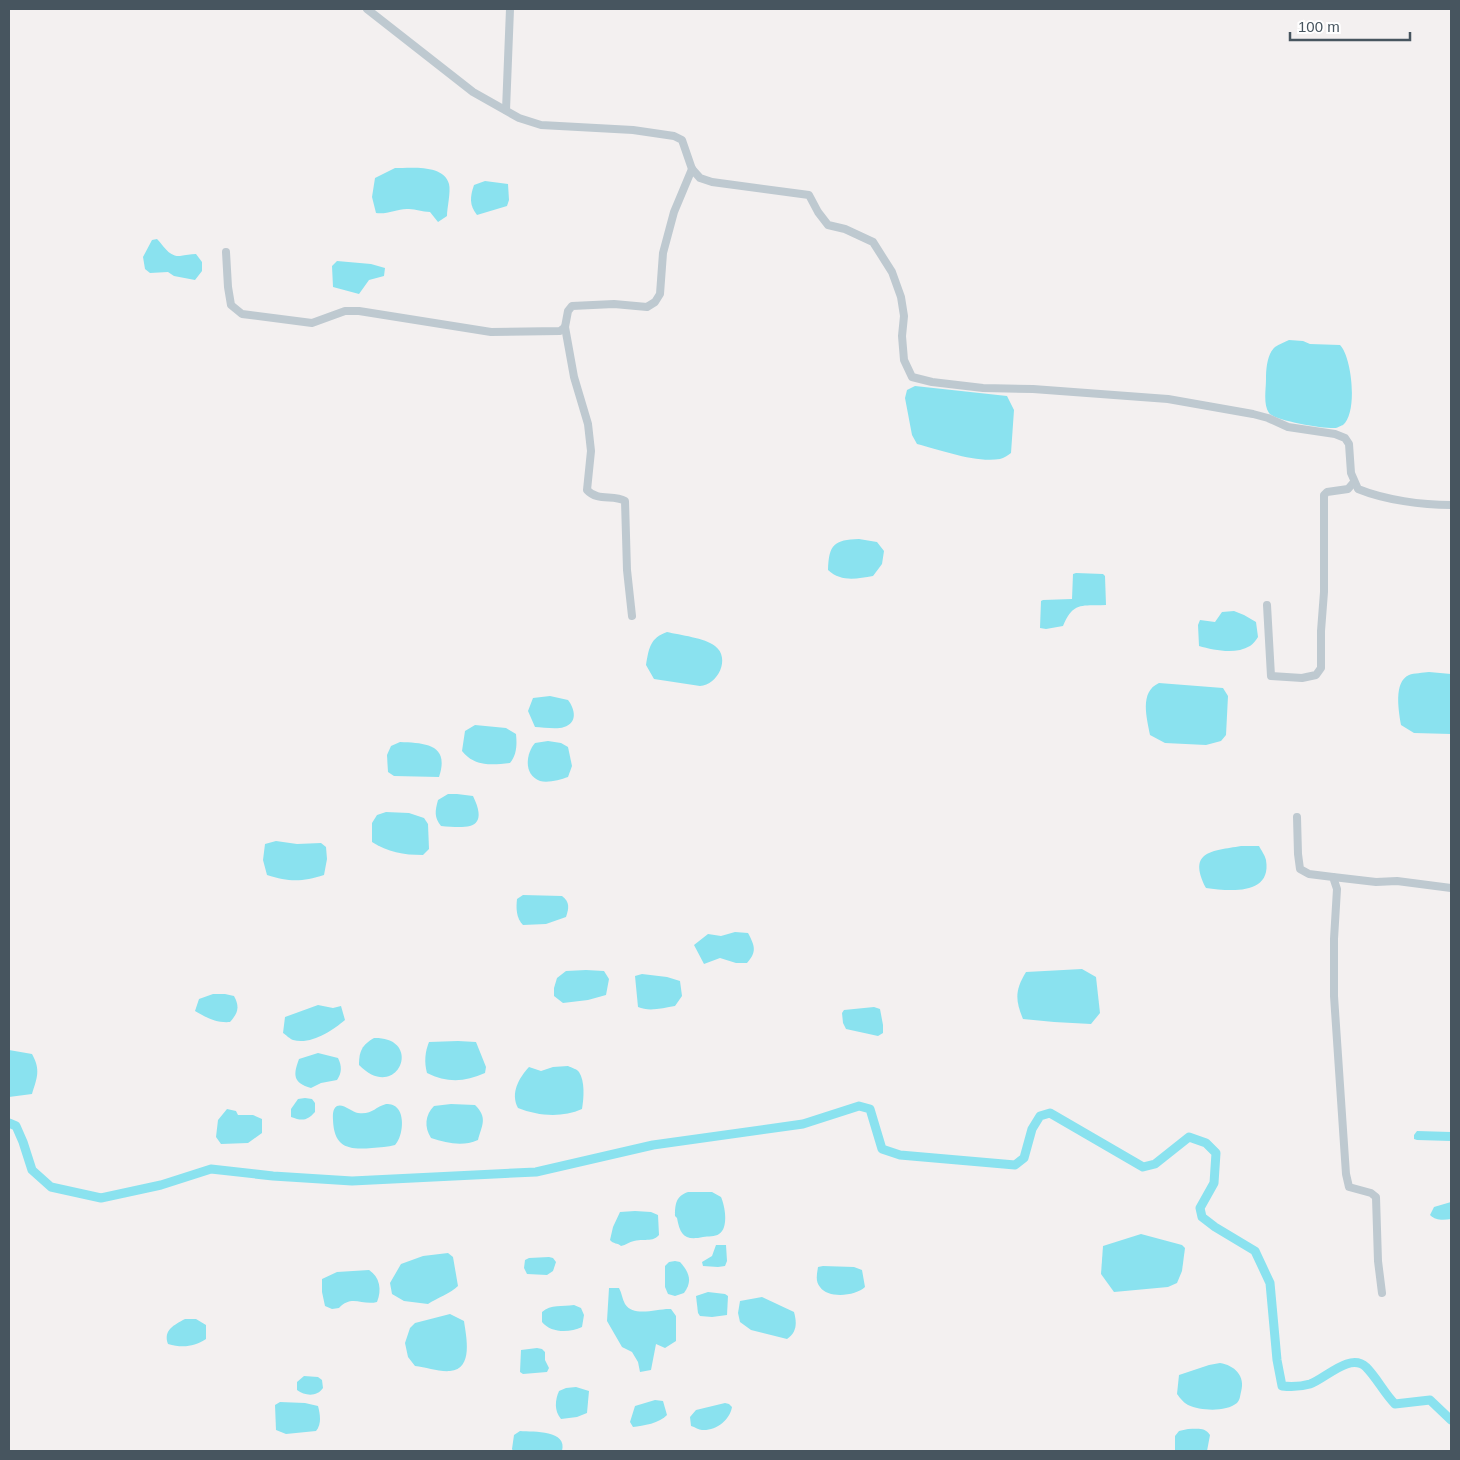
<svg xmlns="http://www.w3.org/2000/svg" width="1460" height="1460" font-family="Helvetica,sans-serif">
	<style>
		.water { fill: #8ae2ef }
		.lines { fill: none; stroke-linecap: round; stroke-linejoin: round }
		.canal { stroke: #8ae2ef; stroke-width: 9 }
		.minor { stroke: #bec9d0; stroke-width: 8 }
	</style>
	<rect width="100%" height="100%" fill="#f3f0f0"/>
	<g class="water">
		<path d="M395,168C411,168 444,164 449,184C451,192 447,208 447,216L438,222L430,212C422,212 416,209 409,209C398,208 387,215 376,213L372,197L375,178Z"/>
		<path d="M485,181L508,184L509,200L507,206L477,215C469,205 470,197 474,185Z"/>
		<path d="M157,239C164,246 169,257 180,256C186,255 190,254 196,254L202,262V271L195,280L174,276L168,272L150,273L145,269L143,257L152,240Z"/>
		<polygon points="337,261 371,264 385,268 384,276 369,280 359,294 333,287 332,266"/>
		<path d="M1289,340L1303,341L1310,344L1340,345C1352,357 1358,413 1343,425C1342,425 1337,428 1336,428C1325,429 1275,421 1269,413C1263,404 1266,390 1266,379C1266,369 1267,354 1275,347C1279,344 1285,342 1289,340Z"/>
		<path d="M915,386L1007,396L1014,410L1011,453C1008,455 1004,458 1000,459C975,463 941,450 917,444L912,435L905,398L907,390Z"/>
		<path d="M859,539L877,542L884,551L882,564L873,576C856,579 841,582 828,570C829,544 834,540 859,539Z"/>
		<path d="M1076,573L1103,574L1105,576L1106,605C1083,606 1073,601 1063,626L1046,629L1040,628L1041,601L1043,600L1072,599L1073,574Z"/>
		<path d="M1234,611L1244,615L1256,622L1258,637C1256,640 1253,644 1250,646C1235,655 1214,650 1199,646L1198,625L1200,620L1215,622L1222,612Z"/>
		<path d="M667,632C680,635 705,638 715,646C731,658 718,685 700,686L654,679L646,665C649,648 650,638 667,632Z"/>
		<path d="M1429,672L1451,674V734L1414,733L1401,725C1399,712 1393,682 1409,675C1414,673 1423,673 1429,672Z"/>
		<path d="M1159,683L1223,688L1228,696L1226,735L1221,741L1206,745L1165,743L1150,735C1147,718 1139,692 1159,683Z"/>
		<path d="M550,696L568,700C575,709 578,723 564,727C556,730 543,727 535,727L528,711L533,698Z"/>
		<path d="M475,725L506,728L516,734C517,744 517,755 510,763C491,765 475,767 462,751L465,731Z"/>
		<path d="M548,741L561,743L568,747L572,766L568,777C560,780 548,783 540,781C523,775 526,753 535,743Z"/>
		<path d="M400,742C425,743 450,744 439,777L394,776L388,772L387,755L391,746Z"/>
		<path d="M448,794H457L473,796C490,831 466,828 441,826C434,817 435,811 438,800Z"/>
		<path d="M386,812L409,813L424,818L428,824L429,849L423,855C403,855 388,852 372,842V823L377,815Z"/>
		<path d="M276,841L297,844L321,843L326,847L327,859L324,875C302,882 289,882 267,875L263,860L265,844Z"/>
		<path d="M1241,846H1259C1261,850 1265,855 1266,860C1272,896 1229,891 1206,888C1187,851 1212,851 1241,846Z"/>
		<path d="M523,895L562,896C570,902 569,908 566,917L546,924L523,925C516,918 516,908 517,899Z"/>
		<path d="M735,932L748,933C755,946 757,952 747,963H736L720,958L704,964L694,945L708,934L721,936Z"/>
		<path d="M1082,969L1096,977L1100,1013L1091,1024L1054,1022L1023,1019C1015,1000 1015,990 1026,972Z"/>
		<polygon points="586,970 604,971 609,979 606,995 588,1000 563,1003 554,996 554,988 557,978 566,971"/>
		<path d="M642,974L667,977L680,981L682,996L675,1006C663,1008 649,1012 638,1007L635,976Z"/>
		<path d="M213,994H225L234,996C240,1007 238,1013 230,1022C216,1023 207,1018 195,1011L199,999Z"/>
		<path d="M318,1005L333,1008L341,1006L345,1020C332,1031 311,1045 293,1040C290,1039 286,1035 283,1033L285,1017Z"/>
		<polygon points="874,1007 880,1009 883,1025 883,1033 878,1036 846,1029 843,1023 842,1013 844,1010"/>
		<path d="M374,1038C425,1037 397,1104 359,1065C359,1051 362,1045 374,1038Z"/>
		<path d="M458,1041L476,1042L486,1067L485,1073C465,1082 447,1083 427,1073C424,1062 425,1052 429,1042Z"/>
		<path d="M9,1050L32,1054C41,1070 37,1078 32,1094L9,1097Z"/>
		<path d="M318,1053L338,1058C342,1066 342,1073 337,1080L321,1083L311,1088C293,1083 293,1075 299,1059Z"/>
		<path d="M568,1066C572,1068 577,1069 579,1072C585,1081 584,1098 582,1109C562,1118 538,1116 518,1108C510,1093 519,1078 529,1067L541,1071L553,1067Z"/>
		<path d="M305,1098L312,1099L315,1103V1112C307,1121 302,1121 291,1117V1109L298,1099Z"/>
		<path d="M386,1104C391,1104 395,1105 398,1109C405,1118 402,1138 395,1145C388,1147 380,1147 372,1148C349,1150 334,1148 333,1120C333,1116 332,1109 337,1106C343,1103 352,1112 358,1113C372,1115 375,1107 386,1104Z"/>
		<path d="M451,1104L475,1105C488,1118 482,1125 478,1140C462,1147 447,1143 431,1138C424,1127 425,1115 434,1106Z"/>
		<polygon points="227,1109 236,1111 238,1115 253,1115 262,1119 262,1133 248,1143 221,1144 216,1137 218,1120"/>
		<polygon points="1417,1131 1451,1132 1451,1141 1417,1140 1414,1139 1414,1135"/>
		<path d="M688,1192H712L721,1197C725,1206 729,1228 719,1234C715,1237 708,1236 703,1237C685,1241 680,1235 677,1218L675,1216C675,1204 676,1196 688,1192Z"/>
		<path d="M1451,1202V1219C1444,1220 1436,1221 1430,1215L1434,1207Z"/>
		<path d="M635,1211L651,1212L658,1215L659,1235C652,1243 643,1238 634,1241C629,1242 626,1245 621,1246C618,1243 613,1244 610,1240L613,1227L620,1212Z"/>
		<polygon points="1141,1234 1182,1245 1185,1248 1182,1271 1177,1283 1168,1287 1114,1292 1101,1274 1103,1246"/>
		<polygon points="716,1245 726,1245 727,1261 725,1266 718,1267 703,1266 702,1262 712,1256"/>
		<path d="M448,1253L453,1257L458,1286C451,1293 437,1298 428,1304L404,1301L392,1294L390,1283L401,1264L423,1256Z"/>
		<polygon points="549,1257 553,1258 556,1262 553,1271 547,1275 527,1274 524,1268 525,1260 529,1258"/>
		<path d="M675,1261L680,1262C689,1272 693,1281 684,1293L675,1296L668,1294L665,1287V1266L669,1262Z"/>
		<path d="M823,1266L854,1267L862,1270L865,1287C856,1296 828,1299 820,1287C815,1281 817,1274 818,1267Z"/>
		<path d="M369,1270C380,1277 382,1290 377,1302C362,1306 352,1294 339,1308L332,1309L325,1306L322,1292V1279L337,1272Z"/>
		<path d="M609,1288H619C622,1293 622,1299 625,1304C634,1318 658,1308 671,1309L676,1316V1341L665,1348L656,1344L651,1370L640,1372L638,1362L632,1352L622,1347L607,1321Z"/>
		<polygon points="708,1292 725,1294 728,1296 727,1315 712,1317 700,1316 698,1313 696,1296"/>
		<path d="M762,1297L794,1312C797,1323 797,1332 787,1339L751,1330L740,1322L738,1313L740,1301Z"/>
		<path d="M574,1305L581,1308L584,1315L582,1327C569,1333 551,1333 542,1322V1312C551,1304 562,1307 574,1305Z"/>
		<path d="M450,1314L464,1321C466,1336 474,1369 450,1371C439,1372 426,1367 415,1366L408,1357L405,1343L410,1328L415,1323Z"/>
		<path d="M185,1319H196L206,1325V1339C194,1347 182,1348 168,1344C163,1330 174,1325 185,1319Z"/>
		<polygon points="537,1348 542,1349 545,1352 545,1360 549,1368 547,1372 523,1374 520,1372 521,1350"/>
		<path d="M1220,1363C1234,1365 1246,1376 1241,1392C1240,1396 1240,1400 1237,1403C1226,1412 1201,1411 1188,1405C1184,1403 1180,1398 1177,1394L1179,1375L1209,1365Z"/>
		<path d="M304,1376L318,1377L322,1380L323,1388C317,1397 305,1396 297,1390V1382Z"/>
		<path d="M576,1387L589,1391L587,1413L577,1417L561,1419C554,1411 555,1400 559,1391L566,1388Z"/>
		<path d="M655,1400L663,1401L667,1415C660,1423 643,1426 633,1427L630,1422L635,1406Z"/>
		<path d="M280,1402L305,1403L318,1406C320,1414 322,1424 316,1431L286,1434L276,1430L275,1405Z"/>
		<path d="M725,1403L729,1404L732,1407C730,1420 716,1431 702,1430C699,1430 695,1427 691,1426L690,1417L696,1410Z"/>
		<path d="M1188,1429C1197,1429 1205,1427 1210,1435L1207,1451H1175V1436L1179,1431Z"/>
		<path d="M520,1431C534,1432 568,1430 562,1451H513L512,1449L514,1435Z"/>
	</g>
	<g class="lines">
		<path class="canal" d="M9,1123L16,1126L23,1142L32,1170L51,1187L101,1198L161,1185L211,1169L273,1176L352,1181L536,1172L653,1145L803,1124L859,1106L870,1109L882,1149L900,1155L1015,1165L1024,1158L1032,1129L1040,1116L1050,1113L1143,1167L1155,1164L1189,1137L1206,1143L1216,1153L1214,1183L1200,1208L1202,1217L1215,1227L1255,1251L1270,1283L1277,1360L1282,1386C1292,1387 1300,1387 1310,1384C1325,1379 1350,1352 1366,1367C1377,1378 1384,1393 1395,1404L1430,1400L1451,1420"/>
		<g class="minor">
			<path d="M367,9L473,92L519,118L541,125L633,130L674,136L682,140L692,169L700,178L712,182L809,195L818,212L828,225L845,229L873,242L892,272L901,297L904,316L902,336L904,360L912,377L932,382L983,388L1033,389L1168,399L1253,414L1268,418L1288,427L1335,434L1345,438L1349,444L1351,473L1358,489C1385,500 1422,505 1451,505"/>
			<polyline points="506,110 510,9"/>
			<polyline points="226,252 228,287 231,305 242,314 312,323 345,311 359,311 491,332 560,331 565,327 568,311 572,306 614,304 647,307 655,302 660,294 663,253 674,212 692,169"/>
			<path d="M565,327L574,377L588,424L591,451L587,490C598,502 613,494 625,501L627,570L632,616"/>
			<polyline points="1267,605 1271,676 1302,678 1316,675 1321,668 1321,631 1324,592 1324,495 1327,492 1348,489 1354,482"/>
			<polyline points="1297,817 1298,854 1300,869 1309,874 1333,877 1337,889 1334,939 1334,996 1346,1174 1349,1187 1371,1193 1376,1197 1378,1261 1382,1293"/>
			<polyline points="1333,877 1376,882 1397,881 1451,888"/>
		</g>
	</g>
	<rect width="1460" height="1460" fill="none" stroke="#47555f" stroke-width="20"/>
	<path d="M1290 32v8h120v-8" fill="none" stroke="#47555f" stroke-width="2.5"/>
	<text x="1298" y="32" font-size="15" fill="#47555f" stroke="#ffffff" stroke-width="4" paint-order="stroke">100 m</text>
</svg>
